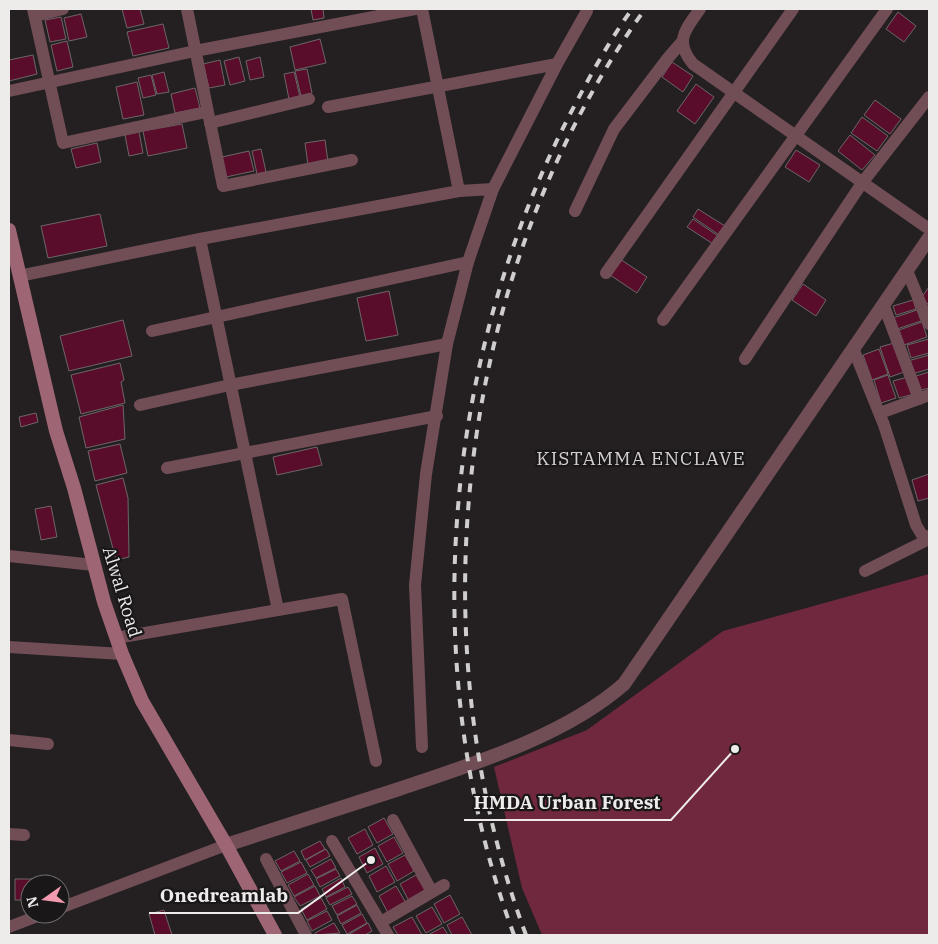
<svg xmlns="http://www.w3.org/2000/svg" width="938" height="944" font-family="'IBM Plex Serif',serif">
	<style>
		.green { fill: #6f283e }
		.building { fill: #5a0d2b; stroke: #6b6667 }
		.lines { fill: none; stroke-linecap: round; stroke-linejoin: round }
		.minor { stroke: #714e56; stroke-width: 12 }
		.tertiary { stroke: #714e56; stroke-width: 14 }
		.secondary { stroke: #9e6674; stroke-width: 14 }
		.rail { stroke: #d0cdcd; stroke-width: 4; stroke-dasharray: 9 9; stroke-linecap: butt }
		.labels { text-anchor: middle; stroke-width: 4.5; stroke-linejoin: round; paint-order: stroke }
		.street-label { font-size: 18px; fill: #eeebeb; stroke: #1a1718 }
		.neighbourhood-label { font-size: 19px; letter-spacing: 1px; fill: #d4cecf; stroke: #1a1718 }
		.leader { fill: none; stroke: #eeebeb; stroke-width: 2 }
		.callout-dot { fill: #eeebeb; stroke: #1a1718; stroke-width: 2 }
		.callout-label { font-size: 19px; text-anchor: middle; font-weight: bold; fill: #eeebeb; stroke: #1a1718; stroke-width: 4.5; stroke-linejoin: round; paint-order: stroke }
	</style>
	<rect width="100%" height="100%" fill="#242021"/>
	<polygon class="green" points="929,574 929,935 542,935 522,888 494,767 587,730 723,631"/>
	<g class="building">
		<polygon points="122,9 140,9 144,24 127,28"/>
		<polygon points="311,9 323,9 324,18 313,20"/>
		<polygon points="898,12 916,26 904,42 886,29"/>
		<polygon points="81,14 87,37 69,41 64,18"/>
		<polygon points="61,17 66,39 50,42 45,20"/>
		<polygon points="163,24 169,48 133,56 127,32"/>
		<polygon points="320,39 326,63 295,70 290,47"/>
		<polygon points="67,41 73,67 57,71 51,45"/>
		<polygon points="33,55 37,74 9,81 9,60"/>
		<polygon points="239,57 245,81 230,85 224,61"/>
		<polygon points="260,57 264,77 250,80 246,61"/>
		<polygon points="220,60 225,85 209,88 203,64"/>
		<polygon points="672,62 693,76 683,92 662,77"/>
		<polygon points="307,69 312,93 301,96 295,71"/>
		<polygon points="164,72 169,92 157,94 152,75"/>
		<polygon points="294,72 300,97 289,99 284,74"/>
		<polygon points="151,75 156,95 143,98 138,78"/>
		<polygon points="137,82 144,115 123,119 116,87"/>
		<polygon points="696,84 714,97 695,124 677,111"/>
		<polygon points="195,88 200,108 175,113 171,94"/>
		<polygon points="875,100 901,119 890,134 864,115"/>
		<polygon points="862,117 888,136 877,151 851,133"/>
		<polygon points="182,124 187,148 148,156 143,131"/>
		<polygon points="139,132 143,153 129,156 125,135"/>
		<polygon points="850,135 875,155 862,170 838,151"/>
		<polygon points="325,140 328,162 308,165 305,143"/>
		<polygon points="97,143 101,162 76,168 71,149"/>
		<polygon points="261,149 266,172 257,174 252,151"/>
		<polygon points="796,150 820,165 809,182 785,167"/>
		<polygon points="249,151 254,171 226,177 222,157"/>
		<polygon points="698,209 725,226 719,235 693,217"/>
		<polygon points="100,214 107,246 48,258 41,226"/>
		<polygon points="693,219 718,236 713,244 687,227"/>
		<polygon points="620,259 647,277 637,293 610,275"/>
		<polygon points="803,284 826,300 816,316 792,300"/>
		<polygon points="929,287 929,305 921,298"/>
		<polygon points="389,291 398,335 366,341 357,298"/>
		<polygon points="913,300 916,309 896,315 893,306"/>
		<polygon points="917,310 921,321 897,329 893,318"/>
		<polygon points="123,320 132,356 69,371 60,336"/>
		<polygon points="922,322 927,337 904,345 899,330"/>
		<polygon points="929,339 929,353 911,358 907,345"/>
		<polygon points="894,343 904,372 890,377 880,347"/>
		<polygon points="879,349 888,374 872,380 863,355"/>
		<polygon points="929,355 929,369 912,374 908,361"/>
		<polygon points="120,363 124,380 121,382 125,403 81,414 71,375"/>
		<polygon points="929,372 929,388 921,390 916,376"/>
		<polygon points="888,375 896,398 881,403 874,380"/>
		<polygon points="908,377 914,394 899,398 893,381"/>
		<polygon points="123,405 125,439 86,448 79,417"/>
		<polygon points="36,413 38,422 21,427 19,417"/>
		<polygon points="120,444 127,473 95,481 88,451"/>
		<polygon points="317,447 322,465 277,475 273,457"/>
		<polygon points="929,474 929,498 918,501 912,480"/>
		<polygon points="123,478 128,498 129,557 116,560 96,485"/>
		<polygon points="51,506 57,537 41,540 35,509"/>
		<polygon points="384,818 393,834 377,843 368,827"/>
		<polygon points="365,829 373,845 357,854 348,838"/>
		<polygon points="394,837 403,853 387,862 378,846"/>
		<polygon points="320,841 325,849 305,860 301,851"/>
		<polygon points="375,848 383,864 367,873 359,857"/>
		<polygon points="326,849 330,856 310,867 306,860"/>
		<polygon points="294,851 300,861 281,871 275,861"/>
		<polygon points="405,855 414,871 397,881 388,864"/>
		<polygon points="331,859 336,868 316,878 311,870"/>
		<polygon points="301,862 307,873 287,883 281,872"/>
		<polygon points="386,866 395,882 377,892 369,876"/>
		<polygon points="336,869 340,876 320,887 316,879"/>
		<polygon points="308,874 314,885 294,896 288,885"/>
		<polygon points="416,875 426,892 409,901 400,884"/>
		<polygon points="341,878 345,887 326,897 322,889"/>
		<polygon points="15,879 41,879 41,884 30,884 30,900 15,900"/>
		<polygon points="315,886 320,896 300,906 294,897"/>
		<polygon points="396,886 406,903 388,913 379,896"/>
		<polygon points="348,887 352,894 330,905 326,898"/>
		<polygon points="450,895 460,914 444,923 434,904"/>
		<polygon points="352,896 357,904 337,915 332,906"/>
		<polygon points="321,898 327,909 307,920 301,909"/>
		<polygon points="357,905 361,913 341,924 337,916"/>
		<polygon points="432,907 442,924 426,933 416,916"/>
		<polygon points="164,910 172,935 155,935 149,914"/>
		<polygon points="327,911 332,920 312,931 307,921"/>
		<polygon points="362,914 367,923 347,934 342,925"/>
		<polygon points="412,917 422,935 398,935 393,927"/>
		<polygon points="462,917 472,935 452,935 447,925"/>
		<polygon points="334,923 340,933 316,935 315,933"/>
		<polygon points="368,923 372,931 365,935 348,935"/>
		<polygon points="443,927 448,935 428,935"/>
	</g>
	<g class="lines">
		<g class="minor">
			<polyline points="33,9 63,143 206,112"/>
			<polyline points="187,9 223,186 352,160"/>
			<polyline points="422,9 459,191"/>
			<path d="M700,9C685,30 674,41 693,64L929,229"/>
			<polyline points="35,16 63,9"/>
			<polyline points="9,91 195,51 415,9"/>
			<polyline points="328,107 557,64"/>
			<polyline points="210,123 309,99"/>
			<polyline points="493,189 557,64 587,11"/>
			<polyline points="575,211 614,129 668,58 681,43"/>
			<polyline points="200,239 278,610"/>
			<polyline points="606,273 793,9"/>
			<polyline points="908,273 929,324"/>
			<polyline points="19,276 200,239 459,191 493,189 468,262 447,344 426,474 415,585 422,747"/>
			<polyline points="884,306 919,399"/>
			<polyline points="663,320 887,9"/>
			<polyline points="152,331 468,262"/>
			<polyline points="853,348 884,425 916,525 922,535 929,537"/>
			<polyline points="745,359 862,183 929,97"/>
			<polyline points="140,405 230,385 447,344"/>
			<polyline points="880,413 929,395"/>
			<polyline points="167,468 437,416"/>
			<polyline points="9,556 94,565"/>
			<polyline points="865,571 929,539"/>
			<polyline points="116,638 342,599 376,761"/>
			<polyline points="9,647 122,654"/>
			<polyline points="9,740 48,744"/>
			<polyline points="393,820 432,892"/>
			<polyline points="9,834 24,835"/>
			<polyline points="332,841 388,935"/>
			<polyline points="266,859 306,935"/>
			<polyline points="60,908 226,845"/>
			<polyline points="381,922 444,885"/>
			<polyline points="9,927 43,914"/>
		</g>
		<path class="tertiary" d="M226,845C284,826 342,807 399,789C473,764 565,736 624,684L929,238"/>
		<polyline class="secondary" points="9,230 56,431 74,488 104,602 122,654 142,701 226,845 275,935"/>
		<g class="rail">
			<path d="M514,935C417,674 441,370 566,122C586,83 607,44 632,9"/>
			<path d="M526,935C414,635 458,270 645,9"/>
		</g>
	</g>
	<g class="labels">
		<g class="street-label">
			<text transform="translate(122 592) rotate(73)" y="6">Alwal Road</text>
		</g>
		<g class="neighbourhood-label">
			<text x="641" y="465">KISTAMMA ENCLAVE</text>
		</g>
	</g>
	<path class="leader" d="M735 749L671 820H464M371 860L298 913H149"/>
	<g class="callout-dot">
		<circle cx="735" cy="749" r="5"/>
		<circle cx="371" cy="860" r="5"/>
	</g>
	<g class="callout-label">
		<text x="567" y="809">HMDA Urban Forest</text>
		<text x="224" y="902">Onedreamlab</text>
	</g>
	<rect width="938" height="944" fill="none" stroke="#eeebeb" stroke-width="20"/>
	<g transform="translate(45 899) rotate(256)"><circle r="24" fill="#1a1718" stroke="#6f6c6c"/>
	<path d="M0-4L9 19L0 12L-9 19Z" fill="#f29ab0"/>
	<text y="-8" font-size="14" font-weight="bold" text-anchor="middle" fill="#eeebeb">N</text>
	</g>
</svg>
